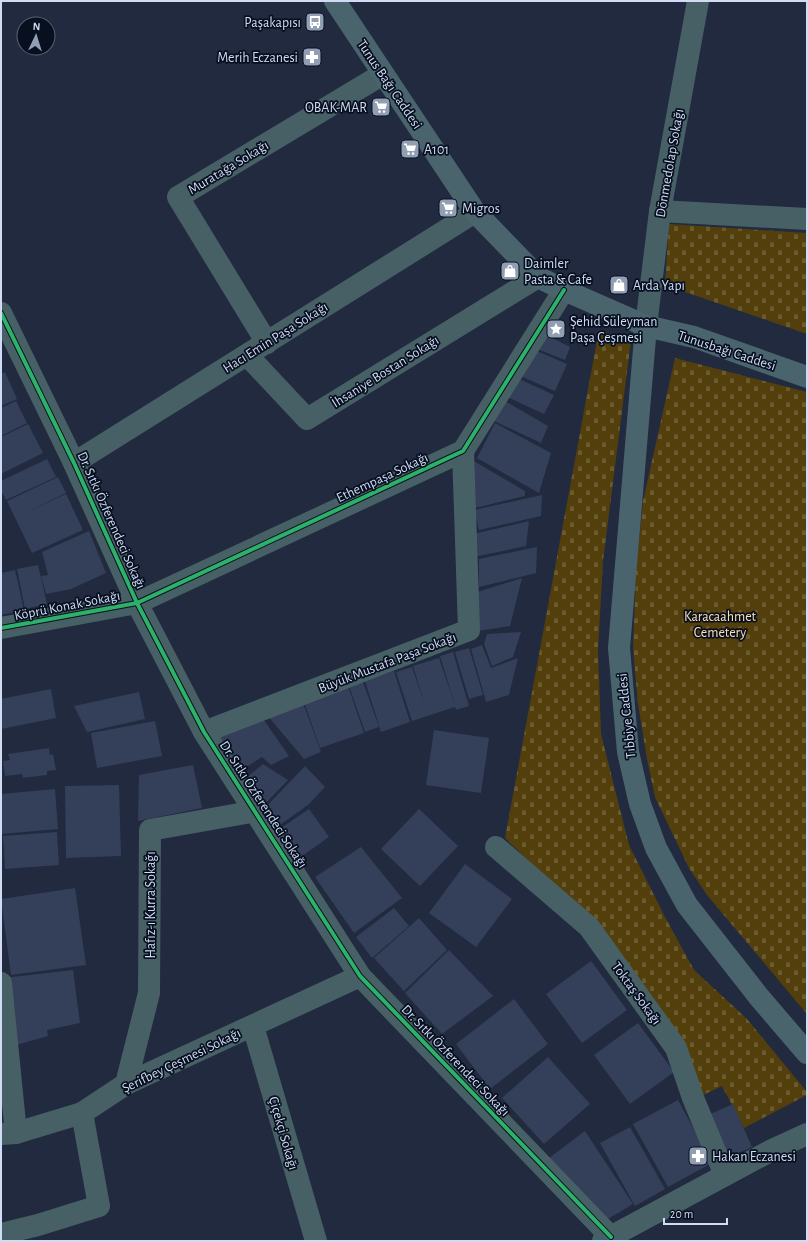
<svg xmlns="http://www.w3.org/2000/svg" width="808" height="1242" font-family="'Alegreya Sans',sans-serif">
	<style>
		.cemetery { fill: url(#cemetery-stones) }
		.building { fill: #343f59 }
		.lines { fill: none; stroke-linecap: round; stroke-linejoin: round }
		.minor { stroke: #476066; stroke-width: 22 }
		.major { stroke: #49646c; stroke-width: 22 }
		.cycleway-casing { stroke: #081020; stroke-width: 6 }
		.cycleway { stroke: #2db169; stroke-width: 4 }
		.labels { text-anchor: middle; stroke-width: 3.5; stroke-linejoin: round; paint-order: stroke }
		.poi-label { font-size: 14px; fill: #cfdcf4; stroke: #081020; text-anchor: start }
		.street-label { font-size: 14px; fill: #cfdcf4; stroke: #081020 }
		.park-label { font-size: 14px; fill: #fce0ad; stroke: #081020 }
	</style>
	<defs>
		<pattern id="cemetery-stones" width="16" height="16" patternUnits="userSpaceOnUse"><rect width="16" height="16" fill="#533f0c"/><path d="M2 7V4a2 2 0 0 1 4 0v3zM10 15v-3a2 2 0 0 1 4 0v3z" fill="#6b5a30"/></pattern>
	</defs>
	<rect width="100%" height="100%" fill="#212a3e"/>
	<g class="cemetery">
		<polygon points="669,224 807,233 807,334 665,285"/>
		<polygon points="599,330 631,340 603,561 598,650 601,734 629,845 665,917 694,970 747,1019 807,1092 807,1095 744,1128 722,1086 699,1097 593,923 505,838"/>
		<polygon points="675,358 807,392 807,1014 707,895 689,868 655,797 647,759 638,704 633,648 636,573 643,501"/>
	</g>
	<g class="building">
		<polygon points="539,331 570,347 565,360 532,347"/>
		<polygon points="530,348 567,364 555,391 518,375"/>
		<polygon points="5,372 17,399 1,406 1,374"/>
		<polygon points="517,378 554,395 544,414 507,397"/>
		<polygon points="16,401 27,423 1,436 1,408"/>
		<polygon points="505,401 548,426 541,443 494,421"/>
		<polygon points="495,423 551,453 539,493 477,458"/>
		<polygon points="28,424 43,453 1,474 1,437"/>
		<polygon points="47,459 56,477 6,500 1,490 1,481"/>
		<polygon points="472,460 525,491 525,496 471,509"/>
		<polygon points="58,477 66,493 25,513 66,494 83,530 32,553 7,501"/>
		<polygon points="542,495 541,516 479,530 474,510"/>
		<polygon points="529,521 526,546 474,557 473,534"/>
		<polygon points="89,531 106,573 71,589 46,594 41,576 48,575 42,552"/>
		<polygon points="537,547 536,573 479,587 479,559"/>
		<polygon points="38,565 47,604 25,609 17,569"/>
		<polygon points="15,570 24,610 1,615 1,573"/>
		<polygon points="522,578 510,626 478,631 474,593"/>
		<polygon points="521,632 513,657 492,666 484,644 487,634"/>
		<polygon points="482,645 491,668 518,658 509,695 486,702 471,649"/>
		<polygon points="469,648 483,695 469,699 455,652"/>
		<polygon points="453,652 469,706 456,710 455,707 412,721 396,672 412,667 424,702 413,666 439,658 455,705 440,656"/>
		<polygon points="394,671 410,722 381,732 365,681"/>
		<polygon points="363,682 379,727 365,732 349,686"/>
		<polygon points="348,686 364,733 320,748 304,702"/>
		<polygon points="51,689 56,718 1,729 1,699"/>
		<polygon points="139,692 145,719 87,732 74,706"/>
		<polygon points="303,703 321,752 304,759 267,715"/>
		<polygon points="261,716 289,756 271,765 262,757 237,773 210,734"/>
		<polygon points="155,721 162,756 97,768 91,733"/>
		<polygon points="434,730 489,738 481,793 426,785"/>
		<polygon points="49,748 50,755 53,754 56,770 47,771 47,775 23,778 22,774 5,776 3,761 10,760 8,754"/>
		<polygon points="263,764 288,780 262,807 242,781"/>
		<polygon points="193,765 202,808 138,821 139,775"/>
		<polygon points="305,766 325,787 308,805 277,827 263,810"/>
		<polygon points="119,785 121,856 66,858 65,786"/>
		<polygon points="55,789 58,829 2,834 1,794"/>
		<polygon points="309,809 329,837 295,861 275,832"/>
		<polygon points="419,809 458,846 420,886 381,849"/>
		<polygon points="57,832 59,865 5,869 3,836"/>
		<polygon points="361,847 402,898 354,933 315,877"/>
		<polygon points="465,864 512,899 476,947 429,913"/>
		<polygon points="75,888 86,965 11,975 1,899"/>
		<polygon points="394,908 409,926 372,958 356,937"/>
		<polygon points="419,918 447,950 404,991 374,958"/>
		<polygon points="449,950 493,996 442,1034 405,993"/>
		<polygon points="591,961 627,1010 582,1043 546,994"/>
		<polygon points="73,970 80,1023 47,1030 48,1036 13,1046 3,978"/>
		<polygon points="514,999 548,1044 490,1089 456,1044"/>
		<polygon points="638,1023 674,1072 630,1104 594,1055"/>
		<polygon points="548,1057 590,1104 544,1144 502,1098"/>
		<polygon points="678,1100 712,1163 668,1187 633,1124"/>
		<polygon points="733,1104 752,1147 725,1159 706,1116"/>
		<polygon points="630,1127 665,1189 635,1206 600,1143"/>
		<polygon points="585,1131 633,1204 603,1222 545,1161"/>
	</g>
	<g class="lines">
		<g class="minor">
			<polyline points="660,211 807,219"/>
			<polyline points="1,313 74,463 137,603 204,732 360,976 611,1237"/>
			<polyline points="646,326 660,211 698,1"/>
			<polyline points="267,343 178,197 383,74"/>
			<polyline points="247,355 307,419 538,277"/>
			<polyline points="74,463 475,212"/>
			<polyline points="1,628 137,603 463,451 564,290"/>
			<polyline points="204,732 469,630 463,451"/>
			<polyline points="496,847 589,927 676,1048 693,1098 725,1175"/>
			<polyline points="1,983 16,1133"/>
			<polyline points="253,1026 316,1241"/>
			<polyline points="126,1084 149,993 150,830 256,811"/>
			<polyline points="1,1134 16,1133 82,1113 126,1084 360,976"/>
			<polyline points="1,1234 38,1225 99,1206 82,1113"/>
			<polyline points="603,1241 772,1150 807,1134"/>
		</g>
		<g class="major">
			<polyline points="335,1 475,212 538,277 564,290 646,326 694,337 807,377"/>
			<polyline points="646,326 619,648 628,752 640,804 656,848 687,905 759,997 807,1053"/>
		</g>
		<g class="cycleway-casing">
			<g id="cycleway">
				<polyline points="1,313 74,463 137,603 204,732 360,976 611,1237"/>
				<polyline points="1,628 137,603 463,451 564,290"/>
			</g>
		</g>
		<use href="#cycleway" class="cycleway"/>
	</g>
	<defs>
		<g id="bus-square" transform="scale(1)"><rect x="-9" y="-9" width="18" height="18" rx="4" fill="#929eb4" stroke="#081020"/><path d="M-5-6H5V4H4V6H2V4H-2V6H-4V4H-5ZM-3.5-4V0h7V-4ZM-3.5 1.2v1.5H-2V1.2ZM2 1.2v1.5H3.5V1.2Z" fill="#fff"/></g>
		<g id="pharmacy-square" transform="scale(1)"><rect x="-9" y="-9" width="18" height="18" rx="4" fill="#929eb4" stroke="#081020"/><path d="M-2-6h4v4h4v4h-4v4h-4v-4h-4v-4h4Z" fill="#fff"/></g>
		<g id="supermarket-square" transform="scale(1)"><rect x="-9" y="-9" width="18" height="18" rx="4" fill="#929eb4" stroke="#081020"/><path d="M-6-5.5h2.5l.6 2H6L4.5 2H-2.5L-4.4-4H-6ZM-1.5 3.2a1.3 1.3 0 1 0 .1 0ZM3 3.2a1.3 1.3 0 1 0 .1 0Z" fill="#fff"/></g>
		<g id="shop-square" transform="scale(1)"><rect x="-9" y="-9" width="18" height="18" rx="4" fill="#929eb4" stroke="#081020"/><path d="M-5-2.5h2.3a2.7 3.5 0 0 1 5.4 0H5L5.5 6h-11ZM-1.5-2.5h3a1.5 2.3 0 0 0-3 0Z" fill="#fff"/></g>
		<g id="sight-square" transform="scale(1)"><rect x="-9" y="-9" width="18" height="18" rx="4" fill="#929eb4" stroke="#081020"/><path d="M0-6L1.8-2.2L6-1.7L2.9 1.2L3.7 5.4L0 3.3L-3.7 5.4L-2.9 1.2L-6-1.7L-1.8-2.2Z" fill="#fff"/></g>
	</defs>
	<g fill-rule="evenodd">
		<use href="#bus-square" x="315" y="22"/>
		<use href="#pharmacy-square" x="312" y="57"/>
		<use href="#supermarket-square" x="381" y="107"/>
		<use href="#supermarket-square" x="410" y="149"/>
		<use href="#supermarket-square" x="448" y="208"/>
		<use href="#shop-square" x="510" y="271"/>
		<use href="#shop-square" x="619" y="285"/>
		<use href="#sight-square" x="556" y="329"/>
		<use href="#pharmacy-square" x="698" y="1156"/>
	</g>
	<g class="labels">
		<g class="poi-label">
			<text x="301" y="27" text-anchor="end">Paşakapısı</text>
			<text x="298" y="62" text-anchor="end">Merih Eczanesi</text>
			<text x="367" y="112" text-anchor="end">OBAK-MAR</text>
			<text x="424" y="154">A101</text>
			<text x="462" y="213">Migros</text>
			<text x="524" y="268">Daimler<tspan x="524" dy="16">Pasta &amp; Cafe</tspan></text>
			<text x="633" y="290">Arda Yapı</text>
			<text x="570" y="326">Şehid Süleyman<tspan x="570" dy="16">Paşa Çeşmesi</tspan></text>
			<text x="712" y="1161">Hakan Eczanesi</text>
		</g>
		<g class="street-label">
			<text transform="translate(390 84) rotate(56)" y="5">Tunus Bağı Caddesi</text>
			<text transform="translate(669 163) rotate(-80)" y="5">Dönmedolap Sokağı</text>
			<text transform="translate(228 167) rotate(-31)" y="5">Muratağa Sokağı</text>
			<text transform="translate(275 337) rotate(-32)" y="5">Hacı Emin Paşa Sokağı</text>
			<text transform="translate(727 350) rotate(18)" y="5">Tunusbağı Caddesi</text>
			<text transform="translate(385 371) rotate(-32)" y="5">İhsaniye Bostan Sokağı</text>
			<text transform="translate(382 477) rotate(-25)" y="5">Ethempaşa Sokağı</text>
			<text transform="translate(112 520) rotate(66)" y="5">Dr. Sıtkı Özferendeci Sokağı</text>
			<text transform="translate(67 605) rotate(-11)" y="5">Köprü Konak Sokağı</text>
			<text transform="translate(387 662) rotate(-21)" y="5">Büyük Mustafa Paşa Sokağı</text>
			<text transform="translate(626 716) rotate(-96)" y="5">Tıbbiye Caddesi</text>
			<text transform="translate(264 804) rotate(57)" y="5">Dr. Sıtkı Özferendeci Sokağı</text>
			<text transform="translate(150 905) rotate(-90)" y="5">Hafız-ı Kurra Sokağı</text>
			<text transform="translate(637 993) rotate(54)" y="5">Toktaş Sokağı</text>
			<text transform="translate(181 1060) rotate(-26)" y="5">Şerifbey Çeşmesi Sokağı</text>
			<text transform="translate(456 1060) rotate(46)" y="5">Dr. Sıtkı Özferendeci Sokağı</text>
			<text transform="translate(284 1133) rotate(74)" y="5">Çiçekçi Sokağı</text>
		</g>
		<g class="park-label">
			<text x="720" y="621">Karacaahmet<tspan x="720" dy="16">Cemetery</tspan></text>
		</g>
	</g>
	<rect width="808" height="1242" fill="none" stroke="#cfdcf4" stroke-width="4"/>
	<g transform="translate(36 36) rotate(4)"><circle r="19" fill="#081020" stroke="#586275"/>
	<path d="M0-3L7 15L0 10L-7 15Z" fill="#929eb4"/>
	<text y="-6" font-size="11" font-weight="bold" text-anchor="middle" fill="#cfdcf4">N</text>
	</g>
	<path d="M664 1218v6h63v-6" fill="none" stroke="#cfdcf4" stroke-width="2"/>
	<text x="670" y="1218" font-size="12" fill="#cfdcf4" stroke="#081020" stroke-width="3" paint-order="stroke">20 m</text>
</svg>
